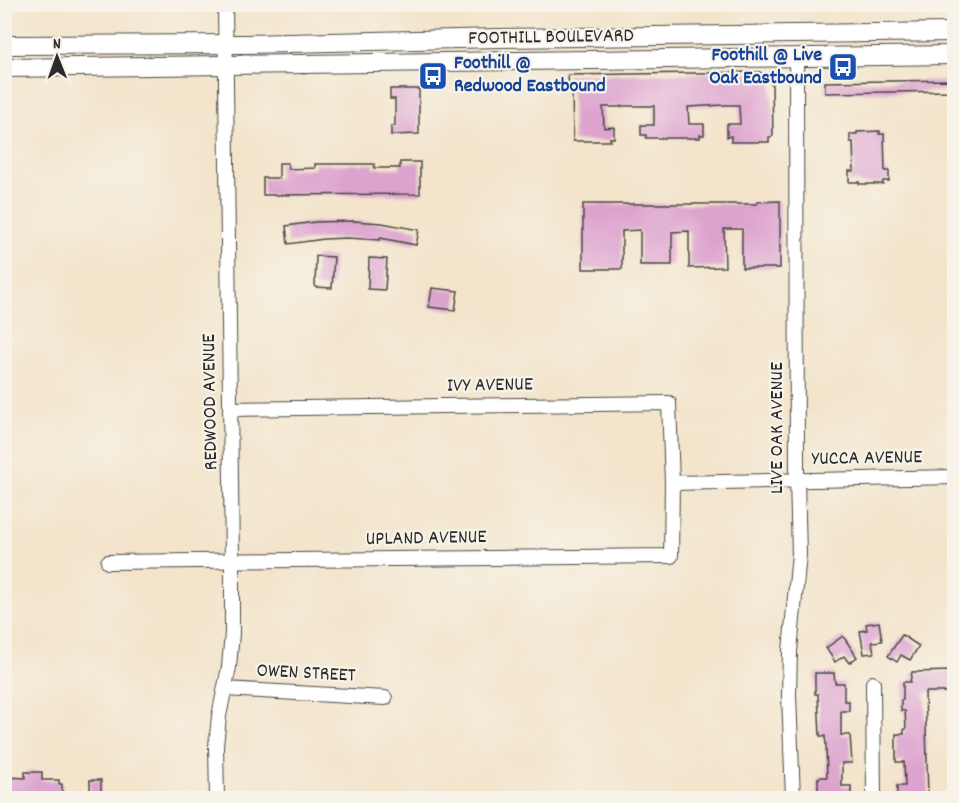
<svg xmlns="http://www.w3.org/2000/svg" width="959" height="803" viewBox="0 0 959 803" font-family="Dekko,sans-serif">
  <rect width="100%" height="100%" fill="#f7f3e8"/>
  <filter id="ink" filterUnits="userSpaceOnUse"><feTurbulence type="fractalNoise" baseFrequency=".0167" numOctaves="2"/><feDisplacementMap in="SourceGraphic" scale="12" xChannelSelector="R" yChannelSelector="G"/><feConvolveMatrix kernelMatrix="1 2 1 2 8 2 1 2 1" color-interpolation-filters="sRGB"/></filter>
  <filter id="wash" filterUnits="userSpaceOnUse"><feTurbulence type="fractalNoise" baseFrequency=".008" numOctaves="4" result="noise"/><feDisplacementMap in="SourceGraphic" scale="24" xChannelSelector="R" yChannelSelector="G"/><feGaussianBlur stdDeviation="1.35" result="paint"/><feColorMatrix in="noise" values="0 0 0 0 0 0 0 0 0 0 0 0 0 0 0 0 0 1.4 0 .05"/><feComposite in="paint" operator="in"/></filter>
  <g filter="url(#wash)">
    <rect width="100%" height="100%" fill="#f3e4cb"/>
    <g id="blocks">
      <!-- building -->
      <g fill="#dda3cf">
        <path d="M760 72 772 84 773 136 769 137V142H731V136L727 137V124H740L739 105H724L688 107 689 124H704V135H700V138H646V135H641V125H654V106H621V107H603L604 128 614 127V138H610L611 141H573L572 91H569L568 75Z"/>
        <path d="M954 80V91L825 93V82Z"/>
        <path d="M390 89H419V134L391 135V126H395V99H390Z"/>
        <path d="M880 131 879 134H884L885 171H889V181H883V184H859V182H849V171H854L853 142H850V134H857V132Z"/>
        <path d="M400 162H420V194L263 195V178H279V163H288L289 169 315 168V164H374V168H400Z"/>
        <path d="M780 201V268H742V229H724L725 267 689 268V231L672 232V265H640V230L622 231V269H583V204H757V202Z"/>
        <path d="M353 221 382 223 419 230 416 245 380 238V240L347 238 324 239 288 244 286 226 315 222Z"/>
        <path d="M316 256 334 257 332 288 315 287Z"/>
        <path d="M369 258 387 259 385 290 368 289Z"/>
        <path d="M432 288 458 291 455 310 429 307Z"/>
        <path d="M879 622 882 641 872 642 874 653 864 654 860 631 867 630 866 624Z"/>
        <path d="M902 635 919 646 910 660 901 655 897 662 888 656Z"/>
        <path d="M843 636 857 657 849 663 844 656 835 662 826 648Z"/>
        <path d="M954 671V692H925L928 795 897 797V786H905L904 762H896V734H904V729H906L905 711H901V700H903V682H910L912 672Z"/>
        <path d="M815 673H834L835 683H844V701H849V711H841V735H850L852 763H842V786H851V797H818V778H820V777H827L826 745 825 736H820L818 694H815Z"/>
        <path d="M25 772H42V780H59V784H62V797H59V798H9V794H6V777L25 778Z"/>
        <rect x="90" y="780" width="11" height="18"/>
      </g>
    </g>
  </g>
  <g filter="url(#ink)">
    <use href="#blocks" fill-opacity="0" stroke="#494743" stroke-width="1.5"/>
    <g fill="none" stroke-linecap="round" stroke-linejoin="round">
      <!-- minor casing -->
      <g stroke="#494743" stroke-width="16">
        <g id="minor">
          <path d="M672 483 954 477"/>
          <path d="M108 562 671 556 672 483 669 403 230 409"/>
          <path d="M873 683 874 798"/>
          <path d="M225 689 385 698"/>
          <path d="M217 798 216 746 219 716 229 667 232 633V560L225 4"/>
          <path d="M793 798 789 695 790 651 799 554 797 479 796 57"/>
        </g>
      </g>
      <!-- major casing -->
      <g stroke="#494743" stroke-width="20">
        <g id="major">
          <path d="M4 45 246 44 499 38 954 32"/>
          <path d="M4 68 954 55"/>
        </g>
      </g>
      <!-- minor -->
      <use href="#minor" stroke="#fff" stroke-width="14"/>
      <!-- major -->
      <use href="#major" stroke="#fff" stroke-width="18"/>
    </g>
  </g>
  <!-- icons -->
  <defs>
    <g id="bus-square" transform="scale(1.5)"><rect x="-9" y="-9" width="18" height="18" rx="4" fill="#1a4fb4" stroke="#f7f3e8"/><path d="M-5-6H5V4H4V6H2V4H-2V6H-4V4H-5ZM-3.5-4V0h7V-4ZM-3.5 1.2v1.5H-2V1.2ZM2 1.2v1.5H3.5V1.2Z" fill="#fff"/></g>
  </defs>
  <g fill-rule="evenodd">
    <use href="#bus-square" x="843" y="67"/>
    <use href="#bus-square" x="433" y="76"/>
  </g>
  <g text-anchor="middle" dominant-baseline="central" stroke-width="4.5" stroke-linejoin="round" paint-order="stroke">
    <!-- street labels -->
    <g font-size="20" fill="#2b2b2b" stroke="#f7f3e8">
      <text transform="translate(551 38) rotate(-1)">FOOTHILL BOULEVARD</text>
      <text transform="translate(490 386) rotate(-1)">IVY AVENUE</text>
      <text transform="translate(211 402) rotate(-91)">REDWOOD AVENUE</text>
      <text transform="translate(778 428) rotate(-90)">LIVE OAK AVENUE</text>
      <text transform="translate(867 459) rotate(-1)">YUCCA AVENUE</text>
      <text transform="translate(426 539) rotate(-1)">UPLAND AVENUE</text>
      <text transform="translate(306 674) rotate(3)">OWEN STREET</text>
    </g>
    <!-- transit labels -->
    <g font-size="20" font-weight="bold" fill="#164399" stroke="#f7f3e8" text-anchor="end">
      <text x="822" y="56">Foothill @ Live<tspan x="822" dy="23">Oak Eastbound</tspan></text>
      <text x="454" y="64" text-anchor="start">Foothill @<tspan x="454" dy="23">Redwood Eastbound</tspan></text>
    </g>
  </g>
  <!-- margin -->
  <rect width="959" height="803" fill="none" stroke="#f7f3e8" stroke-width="24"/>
  <!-- north arrow -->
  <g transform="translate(57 57) rotate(359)" stroke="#f7f3e8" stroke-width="4.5" paint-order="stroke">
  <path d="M0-4.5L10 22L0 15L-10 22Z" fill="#2b2b2b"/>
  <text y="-9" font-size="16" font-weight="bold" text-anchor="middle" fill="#2b2b2b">N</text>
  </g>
</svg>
